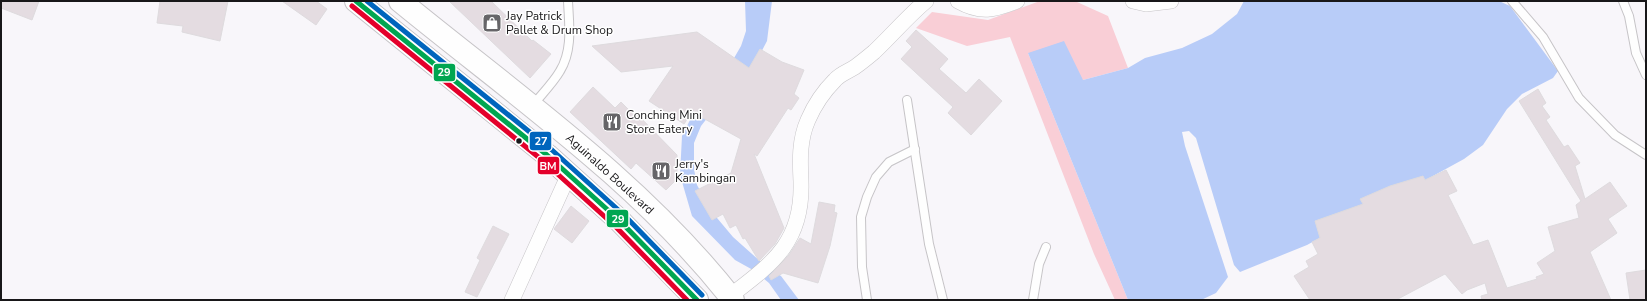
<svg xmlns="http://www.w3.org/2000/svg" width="1647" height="301" viewBox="0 0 1647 301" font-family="'Nunito Sans',sans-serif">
  <rect width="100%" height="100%" fill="#f8f6fa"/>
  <!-- green -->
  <path fill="#f9ced6" d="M1040 1 1077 2 1108 16 1128 68 1083 80 1028 53 1128 300H1115L1094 254 1010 37 967 46 916 28 932 12 988 20Z"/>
  <!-- water -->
  <g fill="#b8ccf8">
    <path d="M745 1H772L767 41 756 62 726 94 701 126 694 143V169L697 185 712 212 733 237 761 262 781 276 799 300H781L769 283 753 270 735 260 692 216 680 175 682 136 692 116 730 65 741 46 746 31Z"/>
    <path d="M1244 1H1499L1510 6 1558 71 1553 78 1522 94 1507 109 1483 145 1464 159 1307 245 1240 272 1234 265 1196 138 1189 131 1182 132 1185 146 1228 277 1216 293 1201 300H1128L1028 53 1064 41 1083 80 1128 68 1145 58 1182 48 1212 34 1237 14Z"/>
  </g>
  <!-- building -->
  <g fill="#e4dce1" stroke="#dedbde">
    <path d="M1 1H39L32 20 1 8Z"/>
    <path d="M160 1H228L220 41 182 32 183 26 157 23Z"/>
    <path d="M282 1H316L327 9 316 25Z"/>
    <path d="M449 1H491L532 41 533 40 551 54 530 78Z"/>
    <path d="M916 30 948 59 939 69 966 93 979 79 1002 101 971 135 948 113 953 107 901 59 912 47 906 41Z"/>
    <path d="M697 32 749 68 760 49 782 62 804 70 794 94 799 98 791 110 788 108 757 156 754 154 784 228 775 244 759 261 745 238 743 239 736 225 730 228 723 214 712 220 695 191 731 173 741 139 692 112 684 124 649 101 673 66 621 72 592 46Z"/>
    <path d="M593 87 615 108 621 102 631 112 633 110 677 155V179L666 190 636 163 631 169 570 112Z"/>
    <path d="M1538 89 1546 103 1542 106 1550 117 1546 120 1564 147 1568 145 1580 163 1575 166 1585 199 1610 182 1627 206 1608 219 1617 233 1590 252 1611 300H1482L1481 296 1488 294 1485 283 1467 290 1462 294 1445 274 1396 300H1310L1294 276 1309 267 1306 261 1318 254 1312 242 1320 238 1315 221 1363 204 1360 199 1390 186 1423 176 1425 180 1446 170 1457 191 1448 195 1473 245 1488 240 1507 288 1537 279 1536 277 1544 274 1537 263 1555 251 1548 227 1579 218 1576 205 1581 201 1519 101Z"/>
    <path d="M819 202 835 205 834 212 837 213 830 246 818 283 783 273 771 280 769 276 789 255 800 238 811 244Z"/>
    <path d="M571 206 589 221 572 243 554 229Z"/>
    <path d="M493 226 509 234 477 297 465 292 480 260 477 258Z"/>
    <path d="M1646 270V300H1630L1626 273Z"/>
  </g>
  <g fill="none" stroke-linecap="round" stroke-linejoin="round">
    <!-- lane casing -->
    <g stroke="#c6c4c7" stroke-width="10">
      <g id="lane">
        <path d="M1512 1 1543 37 1579 98 1615 135 1646 155"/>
        <path d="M1623 1 1629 16 1636 53 1646 75"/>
        <path d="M907 100 929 244 943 300"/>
        <path d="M533 105C542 94 553 83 560 71 573 50 569 24 568 1"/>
        <path d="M867 300 862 267 861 217 867 197 876 177 889 162 915 149"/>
        <path d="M1033 300 1039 264 1046 247"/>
      </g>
    </g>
    <!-- street casing -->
    <g stroke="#c6c4c7" stroke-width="16">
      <g id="street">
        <path d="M958 1C981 14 994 10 1017 1"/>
        <path d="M1133 1 1146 4 1171 1"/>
        <path d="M730 296C773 263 803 242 801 182 800 161 799 140 808 120 814 106 824 91 835 80 840 74 849 71 855 67 862 62 868 57 874 52 892 35 907 17 926 1"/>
        <path d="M512 300 569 174"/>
      </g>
    </g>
    <!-- highway casing -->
    <g stroke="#c6c4c7" stroke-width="24">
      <g id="highway">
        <path d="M356 1 547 155 620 221 697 300"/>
        <path d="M400 1C516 96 640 181 733 300"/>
      </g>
    </g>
    <!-- lane -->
    <use href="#lane" stroke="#fefefe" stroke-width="8"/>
    <!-- street -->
    <use href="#street" stroke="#fefefe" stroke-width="15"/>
    <!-- highway -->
    <use href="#highway" stroke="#fefefe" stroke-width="22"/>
    <!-- bus-1 casing -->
    <g stroke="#fff" stroke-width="8">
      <path id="bus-1" d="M356 1 547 155 620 221 697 300"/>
    </g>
    <!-- bus-2 casing -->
    <g stroke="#fff" stroke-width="8">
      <path id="bus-2" d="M352 6 542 160 615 226 687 300"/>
    </g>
    <!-- bus-3 casing -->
    <g stroke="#fff" stroke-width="8">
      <path id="bus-3" d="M367 1 552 150 625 216 702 295"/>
    </g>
    <!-- bus-1 -->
    <use href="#bus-1" stroke="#00a651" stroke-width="5"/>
    <!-- bus-2 -->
    <use href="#bus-2" stroke="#e4002b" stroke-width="5"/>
    <!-- bus-3 -->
    <use href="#bus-3" stroke="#0065bd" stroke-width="5"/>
  </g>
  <!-- icons -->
  <defs>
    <g id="shop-square" transform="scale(1)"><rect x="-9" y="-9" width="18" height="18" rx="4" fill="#666568" stroke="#fff"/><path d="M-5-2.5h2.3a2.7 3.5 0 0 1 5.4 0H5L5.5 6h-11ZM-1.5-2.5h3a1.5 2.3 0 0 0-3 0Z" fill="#fff"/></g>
    <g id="restaurant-square" transform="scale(1)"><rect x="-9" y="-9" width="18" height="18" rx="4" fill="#666568" stroke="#fff"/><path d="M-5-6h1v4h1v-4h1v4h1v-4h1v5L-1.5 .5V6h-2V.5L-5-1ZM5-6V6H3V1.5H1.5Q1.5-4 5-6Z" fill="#fff"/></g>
  </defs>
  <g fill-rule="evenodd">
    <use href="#shop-square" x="492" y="23"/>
    <use href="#restaurant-square" x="612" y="122"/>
    <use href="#restaurant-square" x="661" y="171"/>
  </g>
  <!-- markers -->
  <circle fill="#181719" stroke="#fff" stroke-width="1.5" cx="519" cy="141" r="3.5"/>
  <g text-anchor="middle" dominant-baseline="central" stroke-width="3" stroke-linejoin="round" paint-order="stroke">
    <!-- poi labels -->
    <g font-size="12" fill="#181719" stroke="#fff" text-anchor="start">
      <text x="506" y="16">Jay Patrick<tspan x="506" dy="14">Pallet &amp; Drum Shop</tspan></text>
      <text x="626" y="115">Conching Mini<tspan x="626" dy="14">Store Eatery</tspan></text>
      <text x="675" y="164">Jerry's<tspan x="675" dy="14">Kambingan</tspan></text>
    </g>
    <!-- street labels -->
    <g font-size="12" fill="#181719" stroke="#fff">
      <text transform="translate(610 174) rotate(42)">Aguinaldo Boulevard</text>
    </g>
  </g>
  <g stroke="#fff" stroke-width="1.5">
    <rect x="433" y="63" width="23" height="19" rx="4" fill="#00a651"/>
    <rect x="529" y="131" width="23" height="20" rx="4" fill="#0065bd"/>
    <rect x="537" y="156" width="23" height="19" rx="4" fill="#e4002b"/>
    <rect x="606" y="209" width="23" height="19" rx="4" fill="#00a651"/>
  </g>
  <g font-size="11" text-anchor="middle" font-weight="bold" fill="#fff">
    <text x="444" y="76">29</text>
    <text x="541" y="145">27</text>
    <text x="548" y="170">BM</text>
    <text x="618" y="223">29</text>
  </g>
  <!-- border -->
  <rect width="1647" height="301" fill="none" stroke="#181719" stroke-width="4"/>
</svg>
